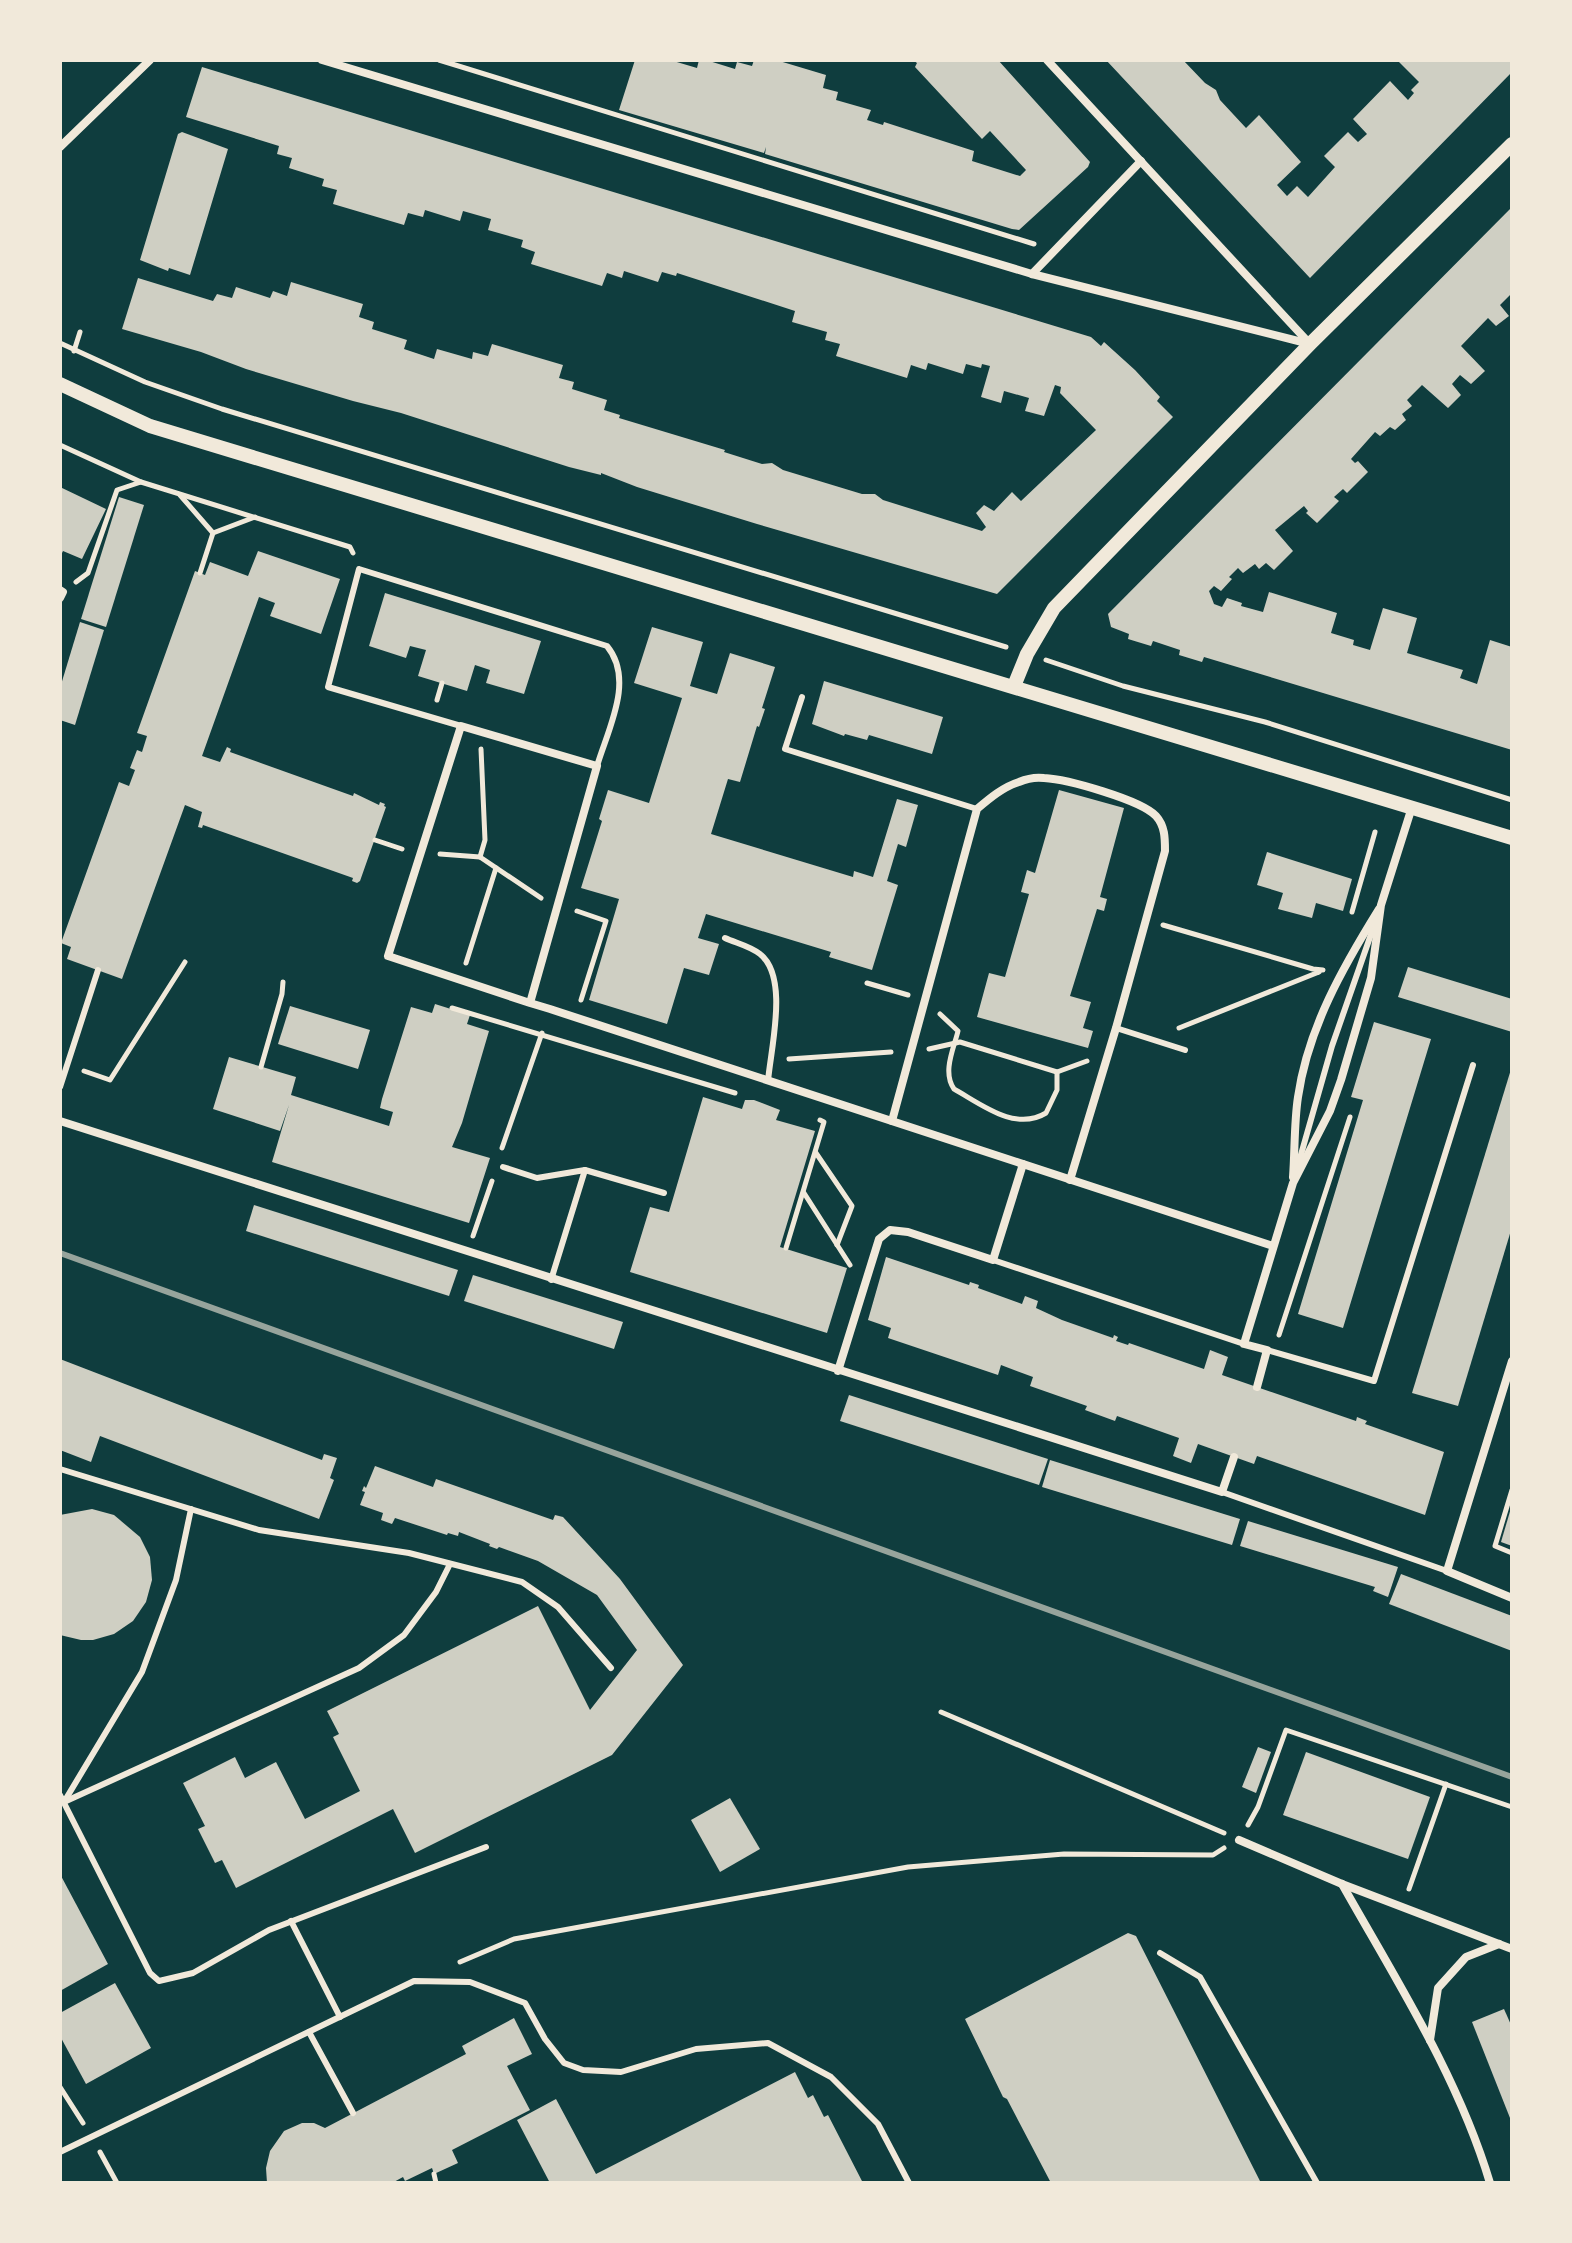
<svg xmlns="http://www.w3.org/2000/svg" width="1572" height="2243" viewBox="0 0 1572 2243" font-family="'Fira Sans Condensed',sans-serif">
  <rect width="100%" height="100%" fill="#0f3d3e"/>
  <!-- building -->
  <g fill="#cfcfc3">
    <path d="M635 60H670L697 68 699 60H706L735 69 737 62 752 66 754 60H776L826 75 823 88 838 92 836 100 871 110 867 120 883 125 884 122 974 151 972 161 1020 176 1026 170 990 131 982 139 915 67 917 63 913 60H998L1090 162 1088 167 1019 230 1012 229 765 154 766 147 764 153 619 110Z"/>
    <path d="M1106 60H1183L1205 83 1216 90 1220 100 1246 128 1259 115 1301 162 1277 185 1287 196 1297 186 1308 197 1335 167 1324 156 1348 132 1358 142 1367 134 1353 119 1390 81 1408 100 1414 93 1411 90 1419 82 1397 60H1512V72L1310 278Z"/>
    <path d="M202 67 1091 337 1101 346 1104 342 1135 370 1160 397 1157 401 1173 417 997 594 757 524 637 487 601 473V475L569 467 401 413 353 401 246 369 201 352 122 329 138 278 213 301 217 294 232 298 236 287 270 298 273 291 287 296 291 282 363 304 359 317 374 322 372 329 407 340 404 349 434 359 437 349 472 359 473 352 488 356 492 344 563 365 559 378 574 382 572 389 607 400 604 410 620 415 619 418 725 450 724 452 762 464 772 463 783 470 862 494H875L883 500 982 531 986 527 976 513 984 505 994 511 1012 492 1021 501 1096 430 1060 393 1061 387 1055 385 1044 416 1025 411 1029 398 1004 391 1001 403 981 397 990 366 982 364 981 368 966 364 963 374 928 363 926 370 911 365 907 378 836 356 840 344 825 340 827 332 792 322 795 311 677 273 676 276 662 272 658 282 624 271 622 278 607 273 602 286 531 264 535 252 521 247 523 240 488 230 491 219 463 211 460 221 425 210 423 217 408 213 404 225 333 204 337 190 322 186 324 179 289 168 292 158 277 154 279 146 186 117Z"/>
    <path d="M182 132 228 149 190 275 169 268 168 271 140 260 178 134Z"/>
    <path d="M1512 207V293L1500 305 1509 316 1496 326 1488 318 1461 346 1485 371 1471 384 1460 375 1452 384 1461 395 1448 408 1422 385 1407 400 1412 406 1402 414 1406 420 1395 430 1390 427 1380 436 1375 432 1351 459 1355 463 1358 461 1368 472 1347 493 1343 489 1334 497 1339 501 1317 523 1306 513 1308 511 1304 506 1275 530 1293 551 1274 570 1266 563 1259 569 1255 564 1243 573 1238 568 1229 577 1232 579 1221 591 1214 586 1209 591 1214 604 1222 607 1227 598 1242 603 1241 606 1263 612 1269 592 1337 613 1331 633 1354 640 1353 645 1370 650 1383 608 1417 618 1407 653 1463 670 1460 678 1477 684 1490 640 1512 647V750L1204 657 1202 662 1179 655 1180 650 1153 641 1151 646 1128 639 1129 634 1111 627 1108 614Z"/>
    <path d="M60 487 106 509 82 559 63 551 60 557Z"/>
    <path d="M119 497 144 505 106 627 81 619Z"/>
    <path d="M258 551 340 579 321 634 270 616 275 603 259 597 202 756 220 762 227 747 231 749 230 752 353 796 354 793 379 805 380 802 385 804 384 806 386 807 360 881 357 883 352 881 353 878 203 825 202 828 198 827 202 812 185 805 122 979 67 959 71 947 61 943 119 782 129 786 135 770 130 768 137 750 142 752 147 736 137 733 195 571 205 575 210 562 248 576Z"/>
    <path d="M385 593 541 641 524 694 486 683 490 670 475 665 467 691 418 676 426 650 410 646 406 658 369 646Z"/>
    <path d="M80 622 104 630 75 725 60 720V688Z"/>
    <path d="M652 627 703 642 690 686 717 694 730 653 775 667 762 708 765 709 759 727 757 726 740 782 728 779 711 834 853 877 854 871 873 877 897 799 918 805 906 847 898 844 887 881 898 885 872 970 829 957 831 952 706 914 698 938 719 944 709 975 684 968 667 1024 589 1000 619 899 581 888 602 821 599 819 608 790 649 803 682 698 634 683Z"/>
    <path d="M824 681 943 717 932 754 869 735 867 740 845 734 844 736 812 724Z"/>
    <path d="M1059 790 1124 808 1100 897 1107 899 1104 911 1097 909 1070 996 1091 1002 1083 1028 1093 1031 1088 1048 977 1017 989 973 1005 977 1029 894 1021 892 1027 870 1035 873Z"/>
    <path d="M1267 852 1352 879 1343 911 1316 903 1312 918 1278 909 1283 893 1257 885Z"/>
    <path d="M1408 967 1512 999V1032L1398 997Z"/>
    <path d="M435 1004 470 1015 467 1024 489 1031 462 1123 452 1147 490 1158 469 1223 272 1162 289 1105 280 1131 213 1109 229 1057 296 1077 291 1095 389 1126 393 1112 380 1108 382 1099 411 1007 432 1013Z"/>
    <path d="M290 1006 370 1030 358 1069 278 1044Z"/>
    <path d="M1374 1022 1431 1039 1343 1328 1298 1314 1363 1100 1351 1097Z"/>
    <path d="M1512 1066V1227L1458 1406 1412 1393Z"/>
    <path d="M703 1097 742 1109 745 1100H754L780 1110 776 1120 815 1131 780 1247 847 1268 827 1333 630 1272 650 1207 669 1212Z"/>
    <path d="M254 1205 458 1270 449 1296 246 1231Z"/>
    <path d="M886 1257 969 1285 970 1282 979 1285 978 1288 1022 1304 1025 1296 1038 1301 1036 1308 1062 1320 1113 1338 1114 1335 1118 1337 1116 1341 1128 1345 1129 1343 1204 1369 1210 1350 1228 1357 1222 1375 1356 1421 1357 1417 1367 1421 1365 1424 1444 1452 1425 1515 1257 1456 1254 1464 1198 1444 1191 1463 1173 1456 1179 1438 1117 1416 1115 1421 1085 1410 1087 1406 1030 1386 1033 1377 1001 1365 998 1375 888 1338 891 1328 868 1320Z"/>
    <path d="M473 1275 623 1322 614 1349 464 1301Z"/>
    <path d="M60 1359 322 1460 324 1454 337 1458 330 1478 334 1480 319 1519 100 1436 91 1462 60 1450Z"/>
    <path d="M849 1395 1048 1459 1039 1485 840 1421Z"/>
    <path d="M1050 1460 1240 1519 1232 1545 1042 1487Z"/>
    <path d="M375 1466 433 1487 436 1479 553 1520 555 1515 563 1517 620 1579 683 1665 612 1755 415 1853 393 1809 236 1888 222 1860 215 1863 198 1829 205 1826 183 1783 235 1757 245 1778 276 1762 305 1819 360 1791 333 1737 339 1734 327 1711 538 1606 590 1710 637 1650 597 1595 538 1561 499 1547 497 1549 489 1546 490 1544 459 1532 458 1536 448 1533 447 1535 395 1518 392 1524 381 1520 383 1513 360 1505 365 1492 362 1491 364 1486 366 1488Z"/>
    <path d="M1511 1508H1512V1546L1501 1542Z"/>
    <path d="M92 1509 114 1515 140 1537 150 1557 152 1580 146 1602 133 1621 114 1634 93 1640H81L60 1635V1515Z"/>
    <path d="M1248 1521 1398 1567 1388 1597 1373 1591 1375 1587 1240 1546Z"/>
    <path d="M1401 1574 1512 1616V1651L1389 1604Z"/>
    <path d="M1258 1747 1271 1752 1256 1793 1242 1787Z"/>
    <path d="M1306 1752 1430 1797 1408 1859 1283 1815Z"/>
    <path d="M730 1798 760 1849 720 1872 691 1820Z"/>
    <path d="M60 1874 108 1964 60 1991Z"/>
    <path d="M1128 1933 1136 1936 1261 2183H1051L1007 2099 1003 2097 965 2019Z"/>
    <path d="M115 1983 151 2048 86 2084 60 2036V2013Z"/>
    <path d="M1504 2009 1512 2027V2123L1472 2022Z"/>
    <path d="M514 2018 532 2054 507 2066 530 2110 452 2150 458 2163 434 2174 432 2168 405 2181 403 2177 392 2183H267L266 2168 270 2151 284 2131 302 2123H314L325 2128 466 2054 462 2046Z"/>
    <path d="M795 2072 808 2098 813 2095 824 2117 828 2115 863 2183H550L517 2120 556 2099 596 2174Z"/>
  </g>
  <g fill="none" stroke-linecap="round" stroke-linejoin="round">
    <!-- path -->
    <g stroke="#f1e9da" stroke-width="5">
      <path d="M439 60 1034 244"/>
      <path d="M60 343 145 382 222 409 1006 647"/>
      <path d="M74 351 80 332"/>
      <path d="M60 445 141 482"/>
      <path d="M180 495 213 533"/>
      <path d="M200 573 213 533 255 517"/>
      <path d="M76 582 88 573 117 490 141 482 350 547 353 553"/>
      <path d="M1046 660 1123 686 1265 722 1512 800"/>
      <path d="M437 700 442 683"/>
      <path d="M375 840 402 849"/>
      <path d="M440 854 480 857 541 898"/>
      <path d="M480 857 485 840 481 749"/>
      <path d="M577 911 606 921 581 1000"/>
      <path d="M1352 912 1375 832"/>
      <path d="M1163 925 1313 969 1323 970"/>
      <path d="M466 963 496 868"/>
      <path d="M867 983 908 995"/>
      <path d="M452 1008 735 1093"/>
      <path d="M940 1014 958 1031C954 1048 942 1072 954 1089 981 1104 1015 1132 1046 1113L1057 1090V1072"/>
      <path d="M1179 1028 1319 972"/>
      <path d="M929 1049 960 1042 1057 1072 1087 1061"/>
      <path d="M789 1059 891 1052"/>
      <path d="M261 1067 282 994 283 982"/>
      <path d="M84 1071 110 1080 185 962"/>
      <path d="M502 1148 542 1033"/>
      <path d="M816 1153 852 1206 837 1245"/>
      <path d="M804 1193 850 1265"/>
      <path d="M473 1236 492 1181"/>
      <path d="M786 1248 824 1122 820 1120"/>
      <path d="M1279 1335 1350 1117"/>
      <path d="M1512 1490 1495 1546 1512 1553"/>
      <path d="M941 1712 1224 1833"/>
      <path d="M1248 1825 1258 1807 1286 1730 1512 1807"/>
      <path d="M1409 1889 1446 1784"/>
      <path d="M460 1962 514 1939 908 1867 1064 1854 1213 1855 1224 1848"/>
      <path d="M60 2087 83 2123"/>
      <path d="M100 2152 117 2183"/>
      <path d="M434 2174 436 2183"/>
    </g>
    <!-- service -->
    <g stroke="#f1e9da" stroke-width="6">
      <path d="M802 697 785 749 977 809"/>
      <path d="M461 726 328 687 359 569 607 646C635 680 608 729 597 766"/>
      <path d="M725 938C736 943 750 946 760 954 789 977 771 1047 768 1081"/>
      <path d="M1116 1028 1185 1050"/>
      <path d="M60 1087 98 970"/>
      <path d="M503 1167 537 1178 585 1170 664 1193"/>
      <path d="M1296 1172 1332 1046 1376 920"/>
      <path d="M993 1260 1244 1344"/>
      <path d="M551 1280 585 1170"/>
      <path d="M1267 1350 1374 1381 1473 1065"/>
      <path d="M60 1469 259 1530 409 1553 522 1582 558 1607 611 1668"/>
      <path d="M1222 1492 1447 1571"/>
      <path d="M60 1795 150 1973 159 1981 193 1973 269 1930 486 1847"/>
      <path d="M64 1802 359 1668 404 1635 436 1592 450 1564"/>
      <path d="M64 1802 142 1672 176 1580 191 1509"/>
      <path d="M291 1921 340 2017"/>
      <path d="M1160 1953 1200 1977 1317 2183"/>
      <path d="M309 2032 353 2113"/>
      <path d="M60 2152 414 1981 470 1982 525 2003 545 2039 564 2063 583 2070 621 2072 696 2049 768 2043 831 2077 878 2124 909 2183"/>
    </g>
    <!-- minor -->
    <g stroke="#f1e9da" stroke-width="8">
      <path d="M322 60 1032 274 1310 344"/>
      <path d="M1047 60 1310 344"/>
      <path d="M60 147 150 60"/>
      <path d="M1032 274 1141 161"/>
      <path d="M60 590 63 592 60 598"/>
      <path d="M530 1003 597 766 461 726 388 956 530 1003 550 1009 1273 1246"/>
      <path d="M60 1121 1222 1492 1234 1457"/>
      <path d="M892 1121 977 809C990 798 1003 787 1019 782 1026 779 1036 777 1044 778 1067 779 1141 800 1156 816 1165 826 1165 838 1165 851L1116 1028 1070 1180"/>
      <path d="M1293 1177C1295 1151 1294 1123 1298 1097 1308 1028 1343 967 1379 909"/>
      <path d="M1512 1361 1447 1571 1512 1598"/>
      <path d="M838 1371 879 1239 890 1230 908 1232 993 1260 1023 1164"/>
      <path d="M1257 1387 1267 1350 1244 1344 1293 1183 1330 1111 1341 1080 1371 978 1381 905 1412 807"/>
      <path d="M1239 1840 1342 1884 1512 1949"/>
      <path d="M1342 1884C1396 1980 1458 2076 1490 2183"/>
      <path d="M1430 2040 1438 1988 1466 1957 1499 1944"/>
    </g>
    <!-- tertiary -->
    <g stroke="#f1e9da" stroke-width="14">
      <path d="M60 384 150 426 1512 838"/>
      <path d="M1014 686 1027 654 1054 608 1310 344 1512 144"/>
    </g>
    <!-- rail -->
    <path stroke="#97a49c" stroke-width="6" d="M60 1253 1512 1777"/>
  </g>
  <!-- border -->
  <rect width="1572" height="2243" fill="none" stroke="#f1e9da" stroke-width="124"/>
</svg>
